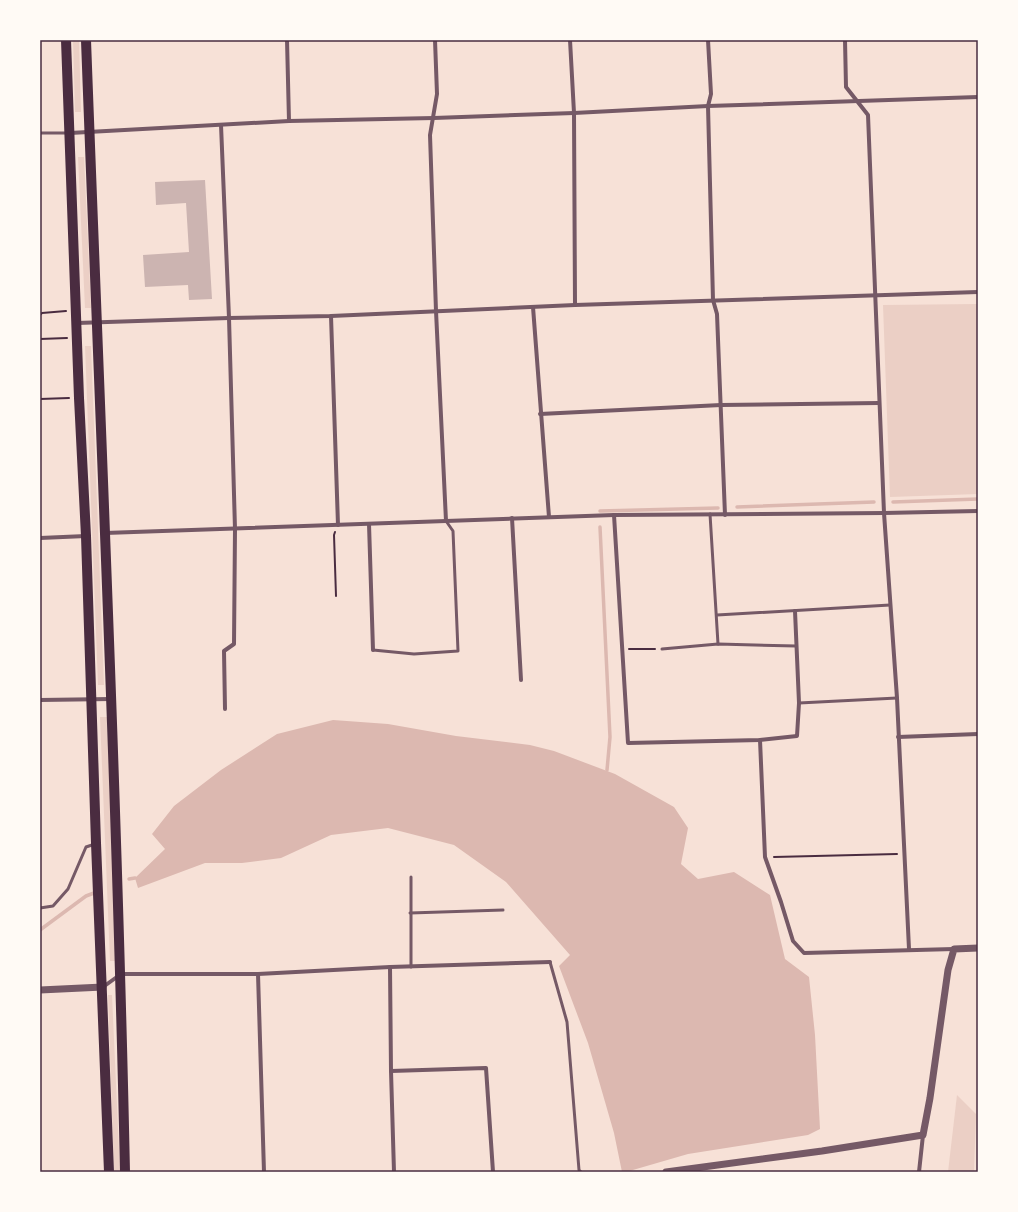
<svg xmlns="http://www.w3.org/2000/svg" width="1018" height="1212" viewBox="0 0 1018 1212" font-family="'Alegreya Sans',sans-serif">
  <rect width="100%" height="100%" fill="#f7e1d7"/>
  <!-- green -->
  <g fill="#ebcfc5">
    <path d="M73 40H79L81 112H75Z"/>
    <path d="M78 157H84L91 308H85Z"/>
    <path d="M977 304 978 494 890 497 883 305Z"/>
    <path d="M85 346H91L104 685H98Z"/>
    <path d="M100 717H107L116 961H110Z"/>
    <path d="M108 995H112L120 1172H114Z"/>
    <path d="M957 1095 976 1114 974 1172H948Z"/>
  </g>
  <!-- water -->
  <path fill="#dcb8b0" d="M333 720 388 724 456 736 530 745 554 751 615 774 674 807 688 828 681 864 698 879 734 872 770 895 785 959 809 977 815 1035 820 1129 808 1135 688 1154 626 1172H622L614 1133 588 1043 559 966 570 955 506 882 454 845 388 828 331 835 281 858 242 863H205L138 888 135 878 165 849 152 834 174 806 221 770 277 734Z"/>
  <g fill="none" stroke-linecap="round" stroke-linejoin="round">
    <!-- stream -->
    <g stroke="#dcb8b0" stroke-width="3.5">
      <path d="M893 502 978 499"/>
      <path d="M737 507 874 502"/>
      <path d="M600 511 718 508"/>
      <path d="M600 527 610 737 607 770"/>
      <path d="M129 879 135 878"/>
      <path d="M40 930 86 896 94 893"/>
    </g>
  </g>
  <!-- building -->
  <path fill="#ccb4b1" d="M205 180 212 299 189 300 188 285 145 287 143 255 189 252 186 203 156 205 155 182Z"/>
  <g fill="none" stroke-linecap="round" stroke-linejoin="round">
    <!-- path -->
    <g stroke="#4a2c40" stroke-width="2">
      <path d="M40 315 42 313 66 311"/>
      <path d="M40 339 67 338"/>
      <path d="M40 399 69 398"/>
      <path d="M335 532 334 535 336 596"/>
      <path d="M629 649H655"/>
      <path d="M774 857 897 854"/>
    </g>
    <!-- service -->
    <g stroke="#755966" stroke-width="3">
      <path d="M40 133H68"/>
      <path d="M710 514 718 644"/>
      <path d="M717 615 890 605"/>
      <path d="M662 649 718 644 796 646"/>
      <path d="M373 650 414 654 458 651 453 531 446 521"/>
      <path d="M799 703 897 698"/>
      <path d="M411 877V967"/>
      <path d="M40 908 53 906 68 889 86 847 95 844"/>
      <path d="M410 913 503 910"/>
      <path d="M550 962 567 1022 579 1170 581 1172"/>
    </g>
    <!-- minor -->
    <g stroke="#755966" stroke-width="4">
      <path d="M287 40 289 121"/>
      <path d="M435 40 437 94 430 135 436 311 446 521"/>
      <path d="M570 40 574 113 575 305"/>
      <path d="M708 40 711 94 708 106 713 300 717 314 725 515"/>
      <path d="M845 40 846 87 868 115 884 513 897 698 909 949"/>
      <path d="M221 125 229 318 235 529 234 644 224 651 225 709"/>
      <path d="M70 133 289 121 434 118 574 113 708 106 978 97"/>
      <path d="M533 307 549 517"/>
      <path d="M331 316 338 525"/>
      <path d="M77 323 229 318 331 316 575 305 978 292"/>
      <path d="M540 414 721 405 879 403"/>
      <path d="M614 515 628 743 760 740 797 736 799 703 795 611"/>
      <path d="M512 518 521 680"/>
      <path d="M369 524 373 650"/>
      <path d="M105 533 614 515 884 513 978 511"/>
      <path d="M40 538 86 536"/>
      <path d="M40 700 111 699"/>
      <path d="M898 737 978 734"/>
      <path d="M760 740 765 857 781 902 793 941 804 953 954 949"/>
      <path d="M390 967 391 1071 394 1172"/>
      <path d="M258 974 264 1172"/>
      <path d="M103 987 121 974H258L390 967 550 962"/>
      <path d="M391 1071 486 1068 493 1172"/>
      <path d="M919 1172 923 1135"/>
    </g>
    <!-- tertiary -->
    <g stroke="#755966" stroke-width="7">
      <path d="M40 990 103 987"/>
      <path d="M666 1172 822 1151 923 1135 930 1098 948 970 954 949 978 948"/>
    </g>
    <!-- primary -->
    <g stroke="#4a2c40" stroke-width="10">
      <path d="M66 40 79 398 86 536 96 843 109 1172"/>
      <path d="M86 40C100 417 117 794 125 1172"/>
    </g>
  </g>
  <!-- border -->
  <rect width="1018" height="1212" fill="none" stroke="#fffaf5" stroke-width="82"/>
  <rect x="41" y="41" width="936" height="1130" fill="none" stroke="#4a2c40" stroke-width="1.5"/>
</svg>
